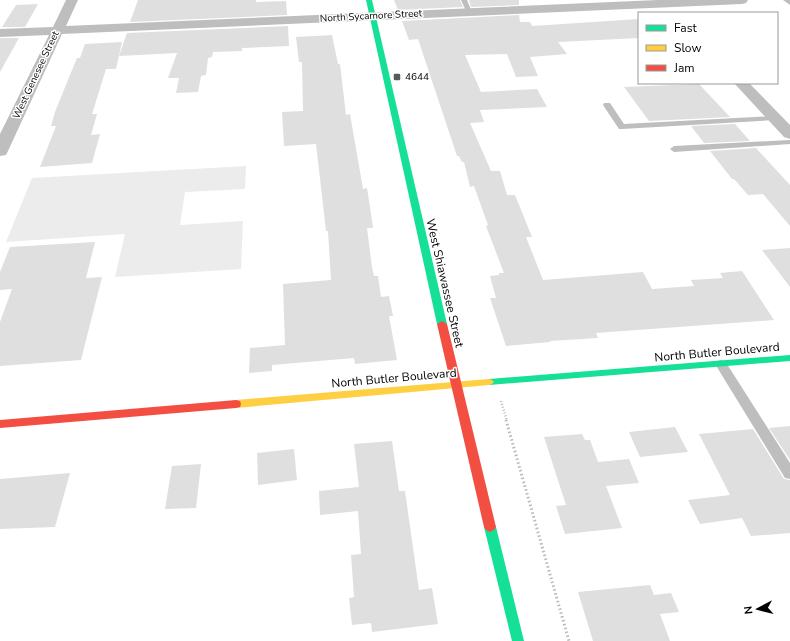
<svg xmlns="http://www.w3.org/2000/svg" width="790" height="641" viewBox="0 0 790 641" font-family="'Nunito Sans',sans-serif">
  <rect width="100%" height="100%" fill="#fff"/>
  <!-- green -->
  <path fill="#ececec" d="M246 166 245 189 185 192 180 225 243 221 241 269 115 277 125 234 6 242 32 178Z"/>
  <!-- building -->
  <g fill="#dfdfdf">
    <path d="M138 0H256V2L286 1 287 15 130 22Z"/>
    <path d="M394 0H460L463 7 398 10Z"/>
    <path d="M469 0H519V5L471 7Z"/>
    <path d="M38 4 25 27H2L16 5Z"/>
    <path d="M519 15 520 22H530L532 26 639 19V38L558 42 567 54 530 57 538 76 516 77 507 54 465 55 481 92 537 89 547 107 480 110 484 122 470 123 491 171H500L507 195H515L532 237H526L543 280 643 272 652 289 694 286 691 280 723 278 720 273 742 271 774 320 596 333 598 338 550 341V342L506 346 490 298H496L490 276 499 275V273H504L486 226 488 225 474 186 470 187 464 162H462L459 156H457L418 39 409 40 402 21Z"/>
    <path d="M288 26 289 46 242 48V51L213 52 212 57 208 58 206 75 201 76 198 92 176 93 179 78H168L177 53 119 56 127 33Z"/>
    <path d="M332 35 338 64H340L346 115 350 114 363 189 367 188 370 207 373 228H367L372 267 374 276H378L381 297 389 296 393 316H389L397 360 355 364 354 358 272 365V371L249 373 250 348 285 345 283 284 331 280 328 231H326L316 144 284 146 282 112 303 111 302 62H299L296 37Z"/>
    <path d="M0 38H19L0 72Z"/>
    <path d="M122 42 116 69H106L92 114H97L91 135 100 134 92 163 40 167 56 126H51L55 112 70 75 77 58H80L85 44Z"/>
    <path d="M699 84 730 117 649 121 624 87Z"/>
    <path d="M735 124 750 141 704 143 691 126Z"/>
    <path d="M756 148 790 185V226L763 194 748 195 734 179H732L710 151Z"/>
    <path d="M95 242 86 278 102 277 81 360 0 366V322L12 289 0 290V272L10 247Z"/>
    <path d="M790 248V287L762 250Z"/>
    <path d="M790 426V460L769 428Z"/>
    <path d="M675 427 688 452 640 457 629 432Z"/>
    <path d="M753 429 784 479 790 480V533L751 536 742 518 700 524 688 500 730 495 699 434Z"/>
    <path d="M582 434 585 440H590L598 462 629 459 639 483 606 486 622 528 565 534 556 506 566 505 544 437Z"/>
    <path d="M392 441 399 491H405L419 590 432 588 438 624 372 632 371 623 352 625 349 598 354 597 351 555 361 554 358 511 320 515 319 491 359 487 354 444Z"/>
    <path d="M294 449 297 480 258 485 257 453Z"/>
    <path d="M201 464 196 508 165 509 172 466Z"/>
    <path d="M70 473 55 527 0 529V479Z"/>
    <path d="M650 585 654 595 671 593 679 612 660 614 670 641H593L578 592Z"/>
  </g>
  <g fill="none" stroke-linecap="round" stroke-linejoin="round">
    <!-- path-far1 -->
    <path stroke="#b9b9b9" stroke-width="2.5" stroke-dasharray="1 2" stroke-linecap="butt" d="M501 401 507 421"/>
    <!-- path -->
    <path stroke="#b9b9b9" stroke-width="3" stroke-dasharray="1.5 2.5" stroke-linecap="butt" d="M506 420 569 641"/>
    <!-- lane -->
    <g fill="#bebebe" fill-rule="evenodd">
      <path d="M461 0H467L472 12 471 13H467Z"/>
      <path d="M783 0H790V5Z"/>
      <path d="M604 103H610L624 124 775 116 779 118 775 120 622 129H619L603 105Z"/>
      <path d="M790 140V144L674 152 670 149 674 146Z"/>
      <path d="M721 360 725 361 790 463V479L785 478 715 364 717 361Z"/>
    </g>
    <!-- street -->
    <g fill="#bebebe" fill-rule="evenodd">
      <path d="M66 0H78L66 26 658 0H748L746 3 742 4 62 34 8 151 6 155 0 156V134L49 35 0 37V29L53 27Z"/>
      <path d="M734 83H749L790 125V139L784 137Z"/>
    </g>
    <!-- fast -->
    <g fill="#16e098" fill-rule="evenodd">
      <path d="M366 0H372L447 324 442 327 437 324Z"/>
      <path d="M790 355V361L489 385 486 384 484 382 486 380 489 379Z"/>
      <path d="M490 522 494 524 496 527 524 641H512L484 527 486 524Z"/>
    </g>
    <!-- slow -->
    <path fill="#ffcf43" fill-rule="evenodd" d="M489 379 492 380 494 382 492 384 489 385 236 408 232 407 231 404 232 401 236 400Z"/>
    <!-- jam -->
    <g fill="#f24e42" fill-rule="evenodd">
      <path d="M442 321 447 324 496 527 494 530 490 532 486 530 484 527 437 324Z"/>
      <path d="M236 400 240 401 241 404 240 407 236 408 0 428V420Z"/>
    </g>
  </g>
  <!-- markers -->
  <rect fill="#595959" stroke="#fff" stroke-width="1.5" x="393" y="73" width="8" height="8" rx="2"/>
  <g text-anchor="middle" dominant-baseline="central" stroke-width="3" stroke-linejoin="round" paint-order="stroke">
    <!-- far-street labels -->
    <g font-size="10" fill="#000" stroke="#fff">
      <text transform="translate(371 16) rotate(-3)">North Sycamore Street</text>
      <text transform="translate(36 75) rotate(-65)">West Genesee Street</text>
    </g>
    <!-- far-poi labels -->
    <g font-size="10" fill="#000" stroke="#fff" text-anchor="start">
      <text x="405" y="77">4644</text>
    </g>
    <!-- street labels -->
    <g font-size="12" fill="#000" stroke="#fff">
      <text transform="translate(445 283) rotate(77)">West Shiawassee Street</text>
      <text transform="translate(717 352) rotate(-5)">North Butler Boulevard</text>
      <text transform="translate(394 378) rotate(-5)">North Butler Boulevard</text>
    </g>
  </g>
  <!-- legend -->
  <rect x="638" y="12" width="140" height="72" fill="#ffffff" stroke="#999999"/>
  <rect x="646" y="25" width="20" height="6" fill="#16e098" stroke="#999999"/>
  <text x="674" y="32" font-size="12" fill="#000000">Fast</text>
  <rect x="646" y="45" width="20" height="6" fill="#ffcf43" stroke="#999999"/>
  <text x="674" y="52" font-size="12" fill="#000000">Slow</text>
  <rect x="646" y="65" width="20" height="6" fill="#f24e42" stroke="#999999"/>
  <text x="674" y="72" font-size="12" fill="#000000">Jam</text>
  <!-- north arrow -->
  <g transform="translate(758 609) rotate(263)" stroke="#ffffff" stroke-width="3" paint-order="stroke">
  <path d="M0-3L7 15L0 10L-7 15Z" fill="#000000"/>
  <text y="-6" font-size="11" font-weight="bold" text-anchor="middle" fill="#000000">N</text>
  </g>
</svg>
